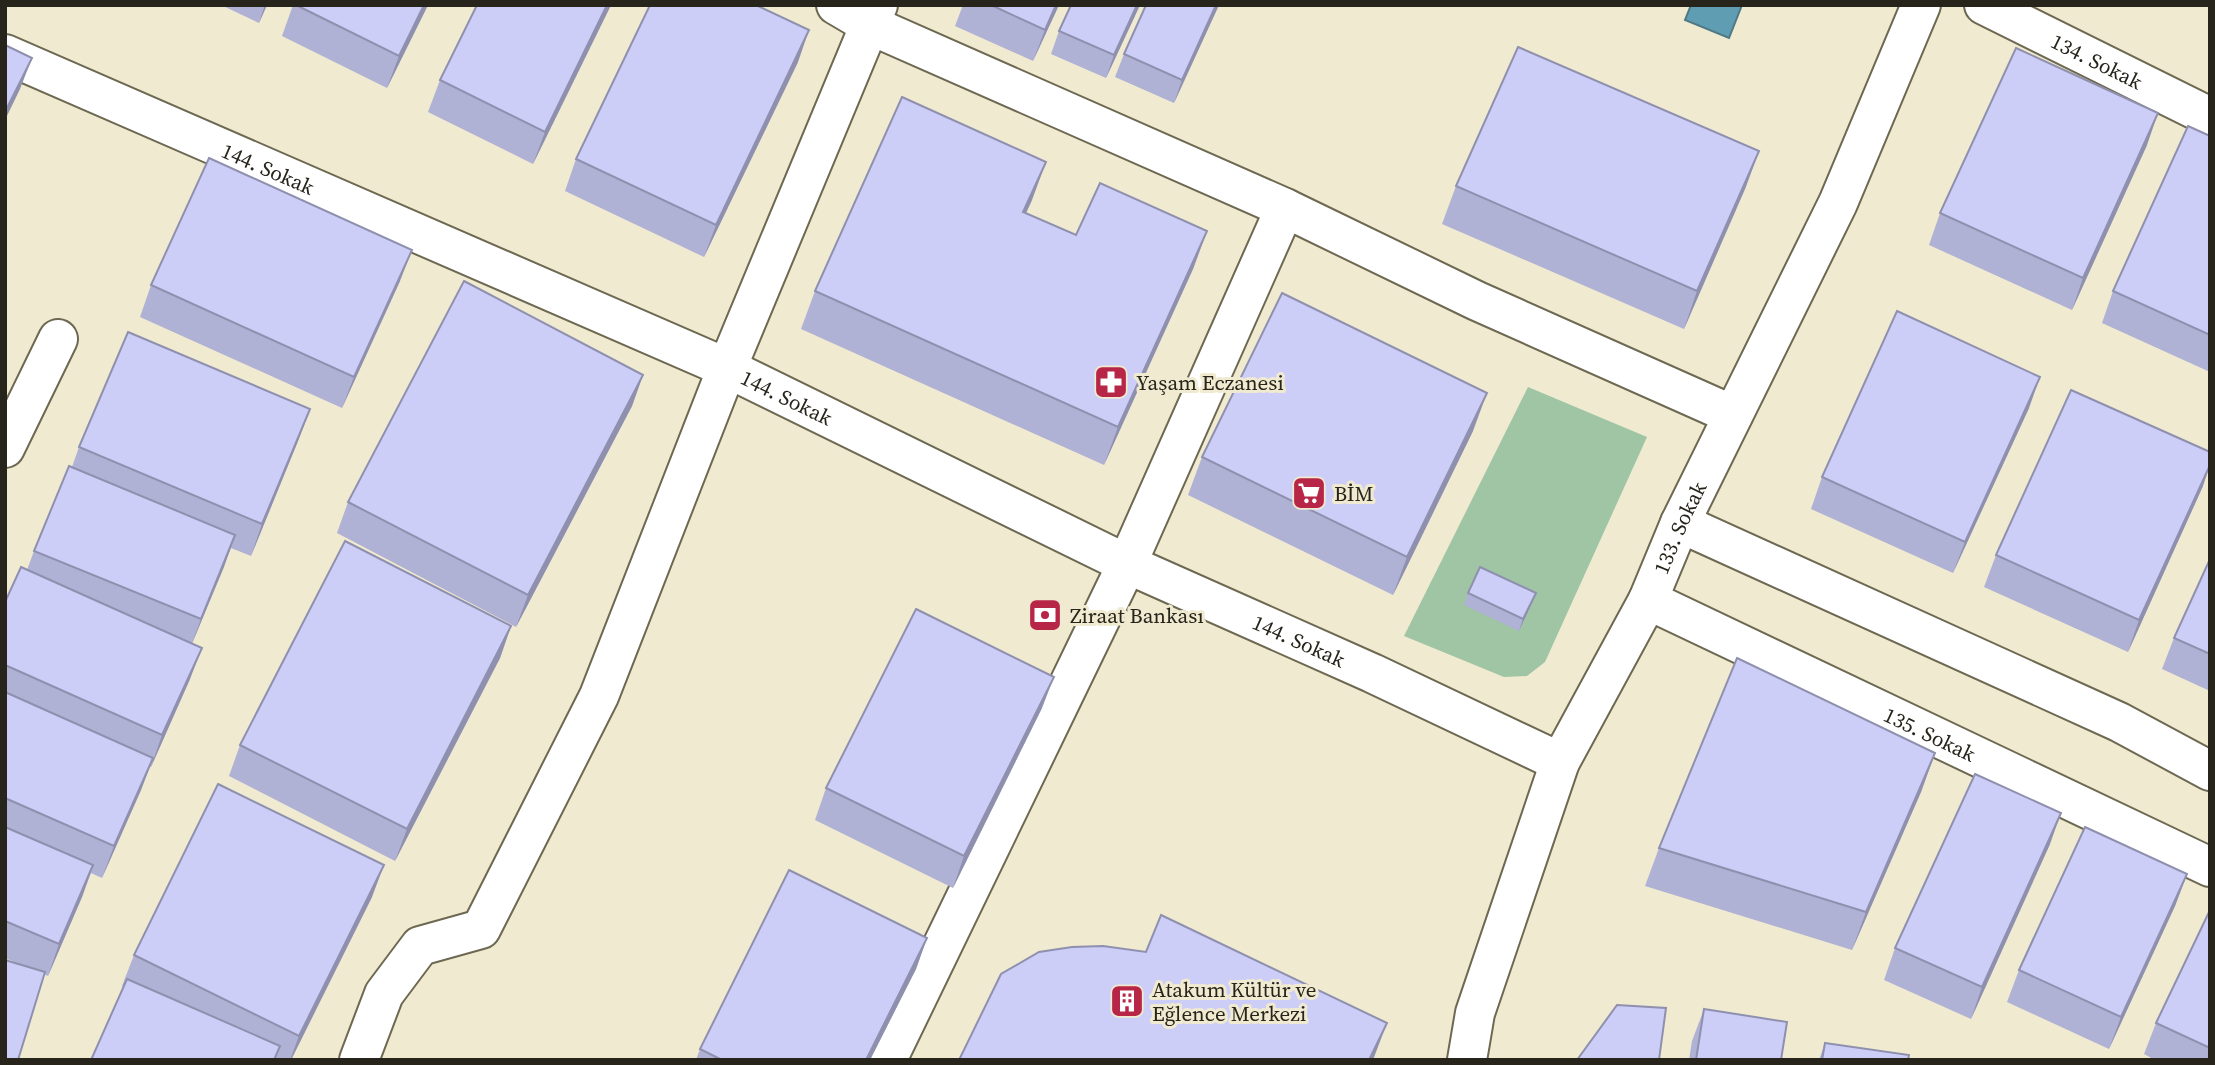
<svg xmlns="http://www.w3.org/2000/svg" width="2215" height="1065" viewBox="0 0 2215 1065" font-family="'Source Serif 4',serif">
  <rect width="100%" height="100%" fill="#f0ead1"/>
  <!-- green -->
  <path fill="#9fc5a5" d="M1528 387 1647 437 1545 662 1527 676 1504 677 1404 636Z"/>
  <!-- water -->
  <path fill="#5e9db2" stroke="#4e7985" stroke-width="2" d="M1691 5H1742L1729 38 1685 20Z"/>
  <g fill="none" stroke-linecap="round" stroke-linejoin="round">
    <!-- minor casing -->
    <g stroke="#6d6851" stroke-width="42">
      <g id="minor">
        <path d="M836 5 870 25 1285 208 1477 301 1733 415"/>
        <path id="s1" d="M1984 5 2210 117"/>
        <path id="s2" d="M5 54 727 368 1127 564 1372 673 1560 762"/>
        <path d="M5 448 58 339"/>
        <path d="M359 1060 384 994 420 946 481 929 599 696 727 368 878 5"/>
        <path d="M887 1060 1127 564 1285 208"/>
      </g>
    </g>
    <!-- tertiary casing -->
    <g stroke="#6d6851" stroke-width="42">
      <g id="tertiary">
        <path d="M1680 523 2119 722 2210 771"/>
        <path id="s3" d="M1648 600 2210 867"/>
        <path id="s4" d="M1467 1060 1475 1013 1560 762 1648 600 1680 523 1838 203 1921 5"/>
      </g>
    </g>
    <!-- minor -->
    <use href="#minor" stroke="#fff" stroke-width="38"/>
    <!-- tertiary -->
    <use href="#tertiary" stroke="#fff" stroke-width="38"/>
  </g>
  <!-- wall -->
  <g fill="#afb1d5">
    <path d="M221 5H267L259 23Z"/>
    <path d="M293 5H428L387 88 282 36Z"/>
    <path d="M477 5H611L533 164 428 112 440 80Z"/>
    <path d="M963 5H1059L1033 61 955 26Z"/>
    <path d="M1071 5H1140L1106 78 1051 54 1059 31Z"/>
    <path d="M1146 5H1219L1174 103 1115 77 1124 54Z"/>
    <path d="M798 62 704 257 565 191 576 159Z"/>
    <path d="M2210 136V372L2102 323 2113 291Z"/>
    <path d="M2147 145 2072 310 1929 245 1940 213Z"/>
    <path d="M1759 151 1745 189 1684 329 1442 224 1456 186Z"/>
    <path d="M1032 200 1026 213 1076 235 1207 231 1193 269 1104 465 801 329 815 291Z"/>
    <path d="M400 281 342 408 140 317 151 285Z"/>
    <path d="M643 375 632 406 516 627 337 533 348 502Z"/>
    <path d="M2029 408 1953 573 1811 509 1822 477Z"/>
    <path d="M310 409 298 441 251 556 231 548 192 643 190 679 151 767H150L141 790 102 878 91 873 82 897 48 976 5 958V602L27 570 34 551 72 467 79 447Z"/>
    <path d="M1473 431 1393 595 1188 495 1202 457Z"/>
    <path d="M2203 486 2128 652 1984 587 1996 555Z"/>
    <path d="M2210 559V691L2162 669 2174 638Z"/>
    <path d="M1468 593 1531 605 1519 631 1464 605Z"/>
    <path d="M511 626 500 658 395 861 229 776 240 745Z"/>
    <path d="M1042 708 953 888 815 820 826 788Z"/>
    <path d="M1935 753 1921 792 1852 950 1645 886 1659 848Z"/>
    <path d="M2050 844 1971 1019 1884 980 1895 948Z"/>
    <path d="M2187 874 2175 906 2109 1049 2007 1002 2019 970Z"/>
    <path d="M372 897 291 1060H91L123 987 122 986 134 955Z"/>
    <path d="M2210 910V1060H2155L2144 1054 2156 1023Z"/>
    <path d="M927 938 916 969 870 1060H696L700 1049Z"/>
    <path d="M1704 1009 1781 1060H1689L1692 1041Z"/>
    <path d="M1825 1043 1908 1060H1819Z"/>
  </g>
  <!-- shaded-wall -->
  <g fill="#8f90ae">
    <path d="M265 5H267L259 23Z"/>
    <path d="M424 5H428L387 88 399 56Z"/>
    <path d="M607 5H611L533 164 545 132Z"/>
    <path d="M1056 5H1059L1033 61 1045 30Z"/>
    <path d="M1137 5H1140L1106 78 1114 55Z"/>
    <path d="M1216 5H1219L1174 103 1182 80Z"/>
    <path d="M809 30 798 62 704 257 716 225Z"/>
    <path d="M32 58 20 89 5 120V112Z"/>
    <path d="M2158 113 2147 145 2072 310 2083 278Z"/>
    <path d="M1759 151 1745 189 1684 329 1697 291Z"/>
    <path d="M1046 162 1032 200 1009 250 1023 212Z"/>
    <path d="M1207 231 1193 269 1104 465 1118 427Z"/>
    <path d="M412 250 400 281 342 408 354 377Z"/>
    <path d="M643 375 632 406 516 627 528 595Z"/>
    <path d="M2040 377 2029 408 1953 573 1965 542Z"/>
    <path d="M1487 393 1473 431 1393 595 1407 557Z"/>
    <path d="M310 409 298 441 251 556 262 524Z"/>
    <path d="M2210 465 2203 486 2128 652 2139 620Z"/>
    <path d="M235 535 224 567 189 651 201 619Z"/>
    <path d="M1536 593 1531 605 1519 631 1523 619Z"/>
    <path d="M511 626 500 658 395 861 407 829Z"/>
    <path d="M202 648 190 679 151 767 162 735Z"/>
    <path d="M1054 677 1042 708 953 888 964 856Z"/>
    <path d="M1935 753 1921 792 1852 950 1866 912Z"/>
    <path d="M153 758 141 790 102 878 114 846Z"/>
    <path d="M2061 813 2050 844 1971 1019 1982 987Z"/>
    <path d="M93 865 82 897 48 976 59 944Z"/>
    <path d="M384 865 372 897 291 1060H290L299 1036Z"/>
    <path d="M2187 874 2175 906 2109 1049 2121 1017Z"/>
    <path d="M927 938 916 969 870 1060H866Z"/>
    <path d="M1387 1023 1373 1060H1369Z"/>
  </g>
  <!-- building -->
  <g fill="#cccef8" stroke="#8f90ae" stroke-width="2">
    <path d="M296 5H424L399 56Z"/>
    <path d="M477 5H607L545 132 440 80Z"/>
    <path d="M650 5H756L809 30 716 225 576 159Z"/>
    <path d="M991 5H1056L1045 30Z"/>
    <path d="M1071 5H1137L1114 55 1059 31Z"/>
    <path d="M1146 5H1216L1182 80 1124 54Z"/>
    <path d="M5 45 32 58 5 112Z"/>
    <path d="M1518 47 1759 151 1697 291 1456 186Z"/>
    <path d="M2016 48 2158 113 2083 278 1940 213Z"/>
    <path d="M902 97 1046 162 1023 212 1076 235 1100 183 1207 231 1118 427 815 291Z"/>
    <path d="M2188 126 2210 136V335L2113 291Z"/>
    <path d="M209 158 412 250 354 377 151 285Z"/>
    <path d="M464 281 643 375 528 595 348 502Z"/>
    <path d="M1282 293 1487 393 1407 557 1202 457Z"/>
    <path d="M1897 311 2040 377 1965 542 1822 477Z"/>
    <path d="M128 332 310 409 262 524 79 447Z"/>
    <path d="M2071 390 2210 452V465L2139 620 1996 555Z"/>
    <path d="M69 466 235 535 201 619 34 551Z"/>
    <path d="M345 541 511 626 407 829 240 745Z"/>
    <path d="M2210 559V654L2174 638Z"/>
    <path d="M21 567 202 648 162 735 5 665V602Z"/>
    <path d="M1480 567 1536 593 1523 619 1468 593Z"/>
    <path d="M916 609 1054 677 964 856 826 788Z"/>
    <path d="M1737 658 1935 753 1866 912 1659 848Z"/>
    <path d="M5 692 153 758 114 846 5 798Z"/>
    <path d="M1975 774 2061 813 1982 987 1895 948Z"/>
    <path d="M218 784 384 865 299 1036 134 955Z"/>
    <path d="M5 827 93 865 59 944 5 921Z"/>
    <path d="M2085 827 2187 874 2121 1017 2019 970Z"/>
    <path d="M789 870 927 938 866 1060H722L700 1049Z"/>
    <path d="M2210 910V1048L2156 1023Z"/>
    <path d="M1161 915 1387 1023 1369 1060H959L1001 974 1039 952 1072 947 1103 946 1146 952Z"/>
    <path d="M5 960 45 972 18 1060H5Z"/>
    <path d="M127 979 280 1046 274 1060H91Z"/>
    <path d="M1617 1005 1666 1008 1659 1060H1577Z"/>
    <path d="M1704 1009 1787 1022 1781 1060H1696Z"/>
    <path d="M1825 1043 1909 1055 1908 1060H1822Z"/>
  </g>
  <!-- icons -->
  <defs>
    <g id="pharmacy-square" transform="scale(1.75)"><rect x="-9" y="-9" width="18" height="18" rx="4" fill="#b72647" stroke="#f0ead1"/><path d="M-2-6h4v4h4v4h-4v4h-4v-4h-4v-4h4Z" fill="#fff"/></g>
    <g id="supermarket-square" transform="scale(1.75)"><rect x="-9" y="-9" width="18" height="18" rx="4" fill="#b72647" stroke="#f0ead1"/><path d="M-6-5.5h2.5l.6 2H6L4.5 2H-2.5L-4.4-4H-6ZM-1.5 3.2a1.3 1.3 0 1 0 .1 0ZM3 3.2a1.3 1.3 0 1 0 .1 0Z" fill="#fff"/></g>
    <g id="bank-square" transform="scale(1.75)"><rect x="-9" y="-9" width="18" height="18" rx="4" fill="#b72647" stroke="#f0ead1"/><path d="M-6-4H6V4H-6ZM0-2.3a2.3 2.3 0 1 0 0 4.6a2.3 2.3 0 1 0 0-4.6Z" fill="#fff"/></g>
    <g id="building-square" transform="scale(1.75)"><rect x="-9" y="-9" width="18" height="18" rx="4" fill="#b72647" stroke="#f0ead1"/><path d="M-4-6H4V6H1V3H-1V6H-4ZM-2.5-4.3h1.7v1.8h-1.7ZM.8-4.3h1.7v1.8H.8ZM-2.5-1h1.7V.8h-1.7ZM.8-1h1.7V.8H.8Z" fill="#fff"/></g>
  </defs>
  <g fill-rule="evenodd">
    <use href="#pharmacy-square" x="1111" y="382"/>
    <use href="#supermarket-square" x="1309" y="493"/>
    <use href="#bank-square" x="1045" y="615"/>
    <use href="#building-square" x="1127" y="1001"/>
  </g>
  <g text-anchor="middle" dominant-baseline="central" stroke-width="6" stroke-linejoin="round" paint-order="stroke">
    <!-- street labels -->
    <g font-size="21" fill="#27251b" stroke="#f0ead1">
      <text stroke="none"><textPath href="#s1" startOffset="126">134. Sokak</textPath></text>
      <text stroke="none"><textPath href="#s2" startOffset="287">144. Sokak</textPath></text>
      <text stroke="none"><textPath href="#s2" startOffset="854">144. Sokak</textPath></text>
      <text stroke="none"><textPath href="#s4" startOffset="576">133. Sokak</textPath></text>
      <text stroke="none"><textPath href="#s2" startOffset="1421">144. Sokak</textPath></text>
      <text stroke="none"><textPath href="#s3" startOffset="312">135. Sokak</textPath></text>
    </g>
    <!-- poi labels -->
    <g font-size="21" fill="#27251b" stroke="#f0ead1" text-anchor="start">
      <text x="1136" y="382">Yaşam Eczanesi</text>
      <text x="1334" y="493">BİM</text>
      <text x="1070" y="615">Ziraat Bankası</text>
      <text x="1152" y="989">Atakum Kültür ve<tspan x="1152" dy="24">Eğlence Merkezi</tspan></text>
    </g>
  </g>
  <!-- border -->
  <rect width="2215" height="1065" fill="none" stroke="#27251b" stroke-width="14"/>
</svg>
